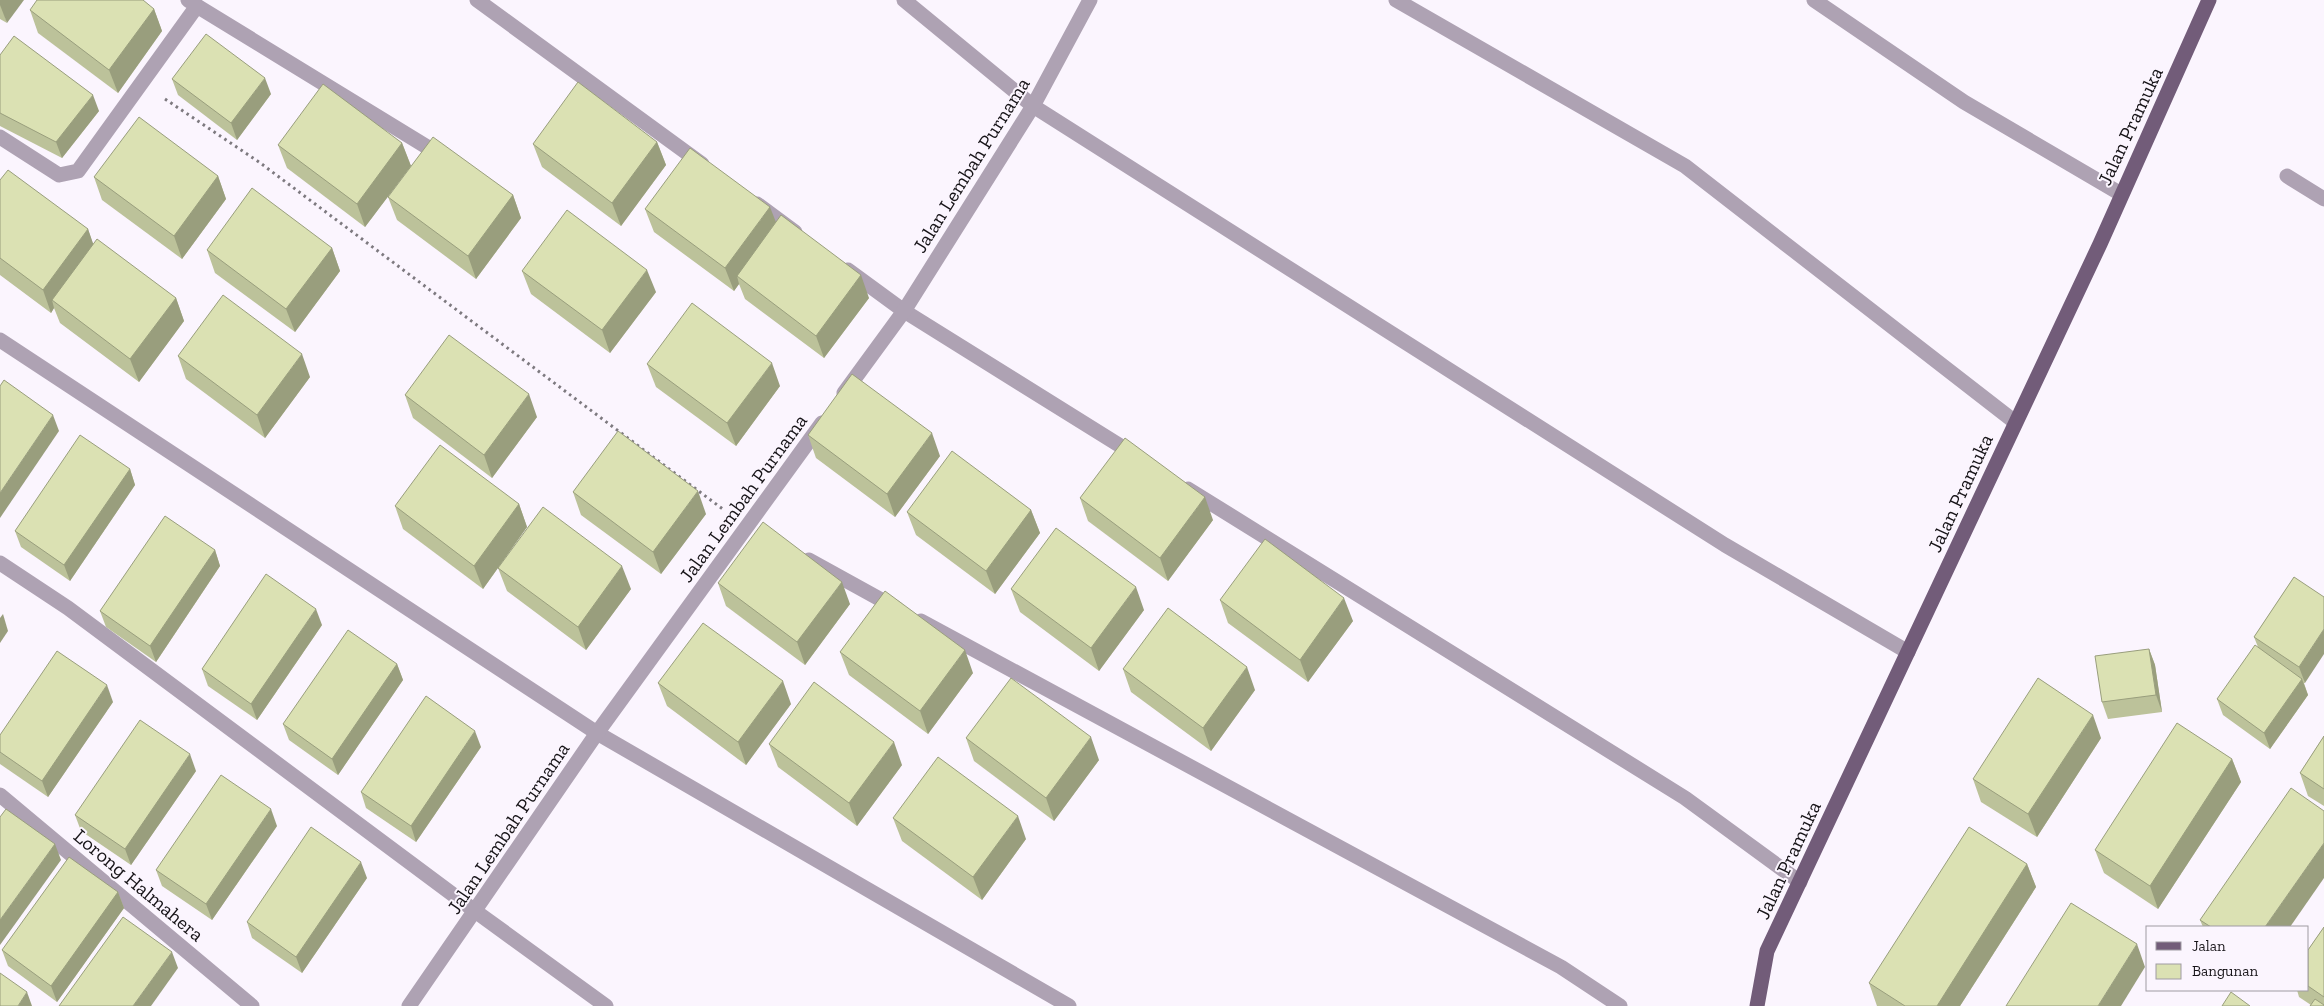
<svg xmlns="http://www.w3.org/2000/svg" width="2324" height="1006" viewBox="0 0 2324 1006" font-family="'Zilla Slab',serif">
  <rect width="100%" height="100%" fill="#fbf5fe"/>
  <g fill="none" stroke-linecap="round" stroke-linejoin="round">
    <!-- path -->
    <path stroke="#7d797f" stroke-width="3" stroke-dasharray="2.5 4" stroke-linecap="butt" d="M165 99 259 162 724 510"/>
    <!-- service -->
    <g stroke="#aea2b3" stroke-width="15">
      <path d="M197 6 432 150"/>
      <path d="M0 137 59 175 78 171 197 6 188 0"/>
      <path d="M0 563 68 608 475 911"/>
    </g>
    <!-- minor -->
    <g stroke="#aea2b3" stroke-width="15">
      <path d="M477 0 702 164"/>
      <path d="M904 0 1033 106 1725 545 1908 652"/>
      <path d="M1396 0 1685 166 2015 422"/>
      <path d="M1814 0 1964 102 2121 194"/>
      <path d="M2287 176 2324 199"/>
      <path d="M757 204 795 232"/>
      <path d="M848 270 904 311 1135 455"/>
      <path d="M0 340 597 733 1069 1006"/>
      <path d="M1188 489 1685 798 1800 882"/>
      <path d="M809 560 896 608"/>
      <path d="M921 621 1561 967 1620 1006"/>
      <path d="M0 795 252 1006"/>
      <path d="M475 911 606 1006"/>
    </g>
    <!-- tertiary -->
    <g stroke="#aea2b3" stroke-width="15">
      <path d="M844 393 904 311 1033 106 1090 0"/>
      <path d="M409 1006 597 733 822 423"/>
    </g>
    <!-- primary -->
    <path stroke="#725c79" stroke-width="15" d="M1757 1006 1767 951 2100 244 2209 0"/>
  </g>
  <!-- wall -->
  <g fill="#bcc29a">
    <path d="M0 0 7 23 0 19Z"/>
    <path d="M154 9 162 31 118 93 38 33 30 10Z"/>
    <path d="M0 55 99 111 62 158 0 126Z"/>
    <path d="M172 79 271 94 237 140 178 95Z"/>
    <path d="M657 142 666 165 621 226 542 167 533 144Z"/>
    <path d="M402 143 411 166 365 227 287 168 278 145Z"/>
    <path d="M218 176 226 199 182 259 102 200 94 177Z"/>
    <path d="M0 180 88 229 93 244 176 298 184 321 139 382 60 323 54 308 51 313 0 275Z"/>
    <path d="M513 195 521 218 476 279 397 220 388 197Z"/>
    <path d="M645 209 776 223 869 298 824 358 745 299 739 284 734 291 654 232Z"/>
    <path d="M332 248 340 271 295 332 215 273 207 250Z"/>
    <path d="M522 271 656 292 610 353 531 294Z"/>
    <path d="M178 356 310 377 265 438 186 379Z"/>
    <path d="M647 364 780 386 736 446 656 387Z"/>
    <path d="M405 395 537 417 492 478 413 418Z"/>
    <path d="M808 435 940 456 895 517 816 458Z"/>
    <path d="M130 469 135 485 70 581 21 547 15 531Z"/>
    <path d="M573 492 706 514 661 574 581 515Z"/>
    <path d="M1080 498 1213 520 1168 581 1088 521Z"/>
    <path d="M519 504 527 527 483 589 403 529 395 506Z"/>
    <path d="M1031 510 1040 533 995 594 916 535 907 512Z"/>
    <path d="M215 550 220 566 156 662 106 627 100 611Z"/>
    <path d="M498 568 631 589 586 650 507 591Z"/>
    <path d="M2294 577 2305 683H2304L2308 695 2270 749 2223 715 2217 699 2258 647 2254 637Z"/>
    <path d="M718 583 850 604 805 665 726 606Z"/>
    <path d="M1011 589 1144 610 1099 671 1020 612Z"/>
    <path d="M1220 600 1353 621 1308 682 1228 623Z"/>
    <path d="M322 625 257 720 208 686 202 669Z"/>
    <path d="M2149 649 2155 665 2162 712 2108 719 2102 702Z"/>
    <path d="M840 652 973 673 928 734 849 675Z"/>
    <path d="M397 664 403 680 338 775 289 740 283 724Z"/>
    <path d="M1123 669 1255 690 1211 751 1131 692Z"/>
    <path d="M658 683 791 704 746 765 667 706Z"/>
    <path d="M113 702 48 797 0 764V735Z"/>
    <path d="M2324 736V806L2308 796 2300 773Z"/>
    <path d="M966 738 1099 760 1054 821 974 761Z"/>
    <path d="M2101 738 2037 837 1981 802 1973 779Z"/>
    <path d="M769 744 902 765 857 826 778 767Z"/>
    <path d="M481 747 416 842 366 808 361 792Z"/>
    <path d="M2232 759 2241 782 2158 909 2104 873 2095 850Z"/>
    <path d="M196 771 131 865 81 831 75 815Z"/>
    <path d="M893 818 1026 839 982 900 902 841Z"/>
    <path d="M277 826 212 920 162 886 156 870Z"/>
    <path d="M2027 864 2036 887 1960 1006H1877L1869 983Z"/>
    <path d="M367 878 302 973 252 938 247 922Z"/>
    <path d="M118 892 124 908 57 1002 8 966 2 950Z"/>
    <path d="M2200 920 2290 927H2203Z"/>
    <path d="M2324 927V1006L2311 1005 2299 997 2297 990H2308V950Z"/>
  </g>
  <!-- shaded-wall -->
  <g fill="#999e7d">
    <path d="M0 0H24L7 23 0 5Z"/>
    <path d="M154 9 162 31 118 93 109 70Z"/>
    <path d="M265 78 271 94 237 140 231 123Z"/>
    <path d="M93 95 99 111 62 158 56 142Z"/>
    <path d="M657 142 666 165 621 226 612 203Z"/>
    <path d="M402 143 411 166 365 227 357 204Z"/>
    <path d="M218 176 226 199 182 259 174 236Z"/>
    <path d="M513 195 521 218 476 279 468 256Z"/>
    <path d="M770 207 779 230 737 276 739 284 734 291 725 268Z"/>
    <path d="M88 229 96 252 52 300 54 308 51 313 43 290Z"/>
    <path d="M332 248 340 271 295 332 286 309Z"/>
    <path d="M647 270 656 292 610 353 602 330Z"/>
    <path d="M861 275 869 298 824 358 816 336Z"/>
    <path d="M176 298 184 321 139 382 130 359Z"/>
    <path d="M302 354 310 377 265 438 257 415Z"/>
    <path d="M772 363 780 386 736 446 727 423Z"/>
    <path d="M529 394 537 417 492 478 484 455Z"/>
    <path d="M53 415 59 431 0 518V493Z"/>
    <path d="M932 433 940 456 895 517 887 494Z"/>
    <path d="M130 469 135 485 70 581 64 565Z"/>
    <path d="M698 491 706 514 661 574 653 552Z"/>
    <path d="M1205 497 1213 520 1168 581 1160 558Z"/>
    <path d="M519 504 527 527 483 589 474 566Z"/>
    <path d="M1031 510 1040 533 995 594 986 571Z"/>
    <path d="M215 550 220 566 156 662 150 646Z"/>
    <path d="M622 566 631 589 586 650 578 627Z"/>
    <path d="M842 582 850 604 805 665 797 642Z"/>
    <path d="M1136 587 1144 610 1099 671 1091 648Z"/>
    <path d="M1344 598 1353 621 1308 682 1300 660Z"/>
    <path d="M316 609 322 625 257 720 251 704Z"/>
    <path d="M3 614 8 631 0 643V618Z"/>
    <path d="M2324 629V654L2305 683 2299 667Z"/>
    <path d="M2149 649 2155 665 2162 712 2156 695Z"/>
    <path d="M965 650 973 673 928 734 920 711Z"/>
    <path d="M397 664 403 680 338 775 332 759Z"/>
    <path d="M1247 667 1255 690 1211 751 1203 728Z"/>
    <path d="M2302 679 2308 695 2270 749 2264 733Z"/>
    <path d="M783 681 791 704 746 765 738 742Z"/>
    <path d="M107 685 113 702 48 797 42 781Z"/>
    <path d="M2093 715 2101 738 2037 837 2028 814Z"/>
    <path d="M475 731 481 747 416 842 411 826Z"/>
    <path d="M1091 737 1099 760 1054 821 1046 798Z"/>
    <path d="M894 742 902 765 857 826 849 803Z"/>
    <path d="M190 754 196 771 131 865 125 849Z"/>
    <path d="M2232 759 2241 782 2158 909 2150 886Z"/>
    <path d="M271 809 277 826 212 920 206 904Z"/>
    <path d="M1018 816 1026 839 982 900 973 877Z"/>
    <path d="M2324 843V878L2290 927H2265Z"/>
    <path d="M55 844 61 860 0 945V920Z"/>
    <path d="M361 862 367 878 302 973 296 957Z"/>
    <path d="M2027 864 2036 887 1960 1006H1937Z"/>
    <path d="M118 892 124 908 57 1002 51 986Z"/>
    <path d="M2137 944 2145 967 2121 1006H2098Z"/>
    <path d="M172 952 178 968 151 1006H133Z"/>
    <path d="M27 992 32 1006H18Z"/>
  </g>
  <!-- building -->
  <g fill="#dbe1b3" stroke="#999e7d">
    <path d="M37 0H143L154 9 109 70 30 10Z"/>
    <path d="M206 34 265 78 231 123 172 79Z"/>
    <path d="M14 36 93 95 56 142 0 113V55Z"/>
    <path d="M578 82 657 142 612 203 533 144Z"/>
    <path d="M323 84 402 143 357 204 278 145Z"/>
    <path d="M139 117 218 176 174 236 94 177Z"/>
    <path d="M433 137 513 195 468 256 388 197Z"/>
    <path d="M690 148 770 207 725 268 645 209Z"/>
    <path d="M8 170 88 229 43 290 0 258V180Z"/>
    <path d="M252 188 332 248 286 309 207 250Z"/>
    <path d="M567 210 647 270 602 330 522 271Z"/>
    <path d="M781 215 861 275 816 336 737 276Z"/>
    <path d="M97 239 176 298 130 359 52 300Z"/>
    <path d="M223 295 302 354 257 415 178 356Z"/>
    <path d="M692 303 772 363 727 423 647 364Z"/>
    <path d="M449 335 529 394 484 455 405 395Z"/>
    <path d="M852 374 932 433 887 494 808 435Z"/>
    <path d="M4 380 53 415 0 493V386Z"/>
    <path d="M618 431 698 491 653 552 573 492Z"/>
    <path d="M80 435 130 469 64 565 15 531Z"/>
    <path d="M1125 438 1205 497 1160 558 1080 498Z"/>
    <path d="M440 445 519 504 474 566 395 506Z"/>
    <path d="M952 451 1031 510 986 571 907 512Z"/>
    <path d="M543 507 622 566 578 627 498 568Z"/>
    <path d="M165 516 215 550 150 646 100 611Z"/>
    <path d="M763 522 842 582 797 642 718 583Z"/>
    <path d="M1056 528 1136 587 1091 648 1011 589Z"/>
    <path d="M1265 539 1344 598 1300 660 1220 600Z"/>
    <path d="M266 574 316 609 251 704 202 669Z"/>
    <path d="M2294 577 2324 597V629L2299 667 2254 637Z"/>
    <path d="M885 591 965 650 920 711 840 652Z"/>
    <path d="M1168 608 1247 667 1203 728 1123 669Z"/>
    <path d="M703 623 783 681 738 742 658 683Z"/>
    <path d="M348 630 397 664 332 759 283 724Z"/>
    <path d="M2255 645 2302 679 2264 733 2217 699Z"/>
    <path d="M2149 649 2156 695 2102 702 2095 656Z"/>
    <path d="M57 651 107 685 42 781 0 752V735Z"/>
    <path d="M1011 678 1091 737 1046 798 966 738Z"/>
    <path d="M2038 678 2093 715 2028 814 1973 779Z"/>
    <path d="M814 682 894 742 849 803 769 744Z"/>
    <path d="M426 696 475 731 411 826 361 792Z"/>
    <path d="M140 720 190 754 125 849 75 815Z"/>
    <path d="M2177 723 2232 759 2150 886 2095 850Z"/>
    <path d="M2324 736V789L2300 773Z"/>
    <path d="M938 757 1018 816 973 877 893 818Z"/>
    <path d="M221 775 271 809 206 904 156 870Z"/>
    <path d="M2291 788 2324 811V843L2265 927H2211L2200 920Z"/>
    <path d="M6 809 55 844 0 920V817Z"/>
    <path d="M311 827 361 862 296 957 247 922Z"/>
    <path d="M1969 827 2027 864 1937 1006H1905L1869 983Z"/>
    <path d="M69 857 118 892 51 986 2 950Z"/>
    <path d="M2071 903 2137 944 2098 1006H2006Z"/>
    <path d="M123 917 172 952 133 1006H59Z"/>
    <path d="M2324 927V997L2308 986V950Z"/>
    <path d="M0 973 27 992 18 1006H0Z"/>
    <path d="M2231 992 2250 1006H2222Z"/>
    <path d="M2315 999 2324 1005V1006H2310Z"/>
  </g>
  <g text-anchor="middle" dominant-baseline="central" stroke-width="4" stroke-linejoin="round" paint-order="stroke">
    <!-- street labels -->
    <g font-size="20" fill="#161317" stroke="#fbf5fe">
      <text transform="translate(2130 126) rotate(-65)">Jalan Pramuka</text>
      <text transform="translate(971 165) rotate(-58)">Jalan Lembah Purnama</text>
      <text transform="translate(1960 493) rotate(-65)">Jalan Pramuka</text>
      <text transform="translate(743 498) rotate(-54)">Jalan Lembah Purnama</text>
      <text transform="translate(508 828) rotate(-56)">Jalan Lembah Purnama</text>
      <text transform="translate(1788 860) rotate(-65)">Jalan Pramuka</text>
      <text transform="translate(139 885) rotate(40)">Lorong Halmahera</text>
    </g>
  </g>
  <!-- legend -->
  <rect x="2146" y="926" width="162" height="65" fill="#fbf5fe" stroke="#9f9ba2"/>
  <rect x="2156" y="942" width="25" height="8" fill="#725c79" stroke="#9f9ba2"/>
  <text x="2192" y="951" font-size="15" fill="#161317">Jalan</text>
  <rect x="2156" y="964" width="25" height="15" fill="#dbe1b3" stroke="#9f9ba2"/>
  <text x="2192" y="976" font-size="15" fill="#161317">Bangunan</text>
</svg>
